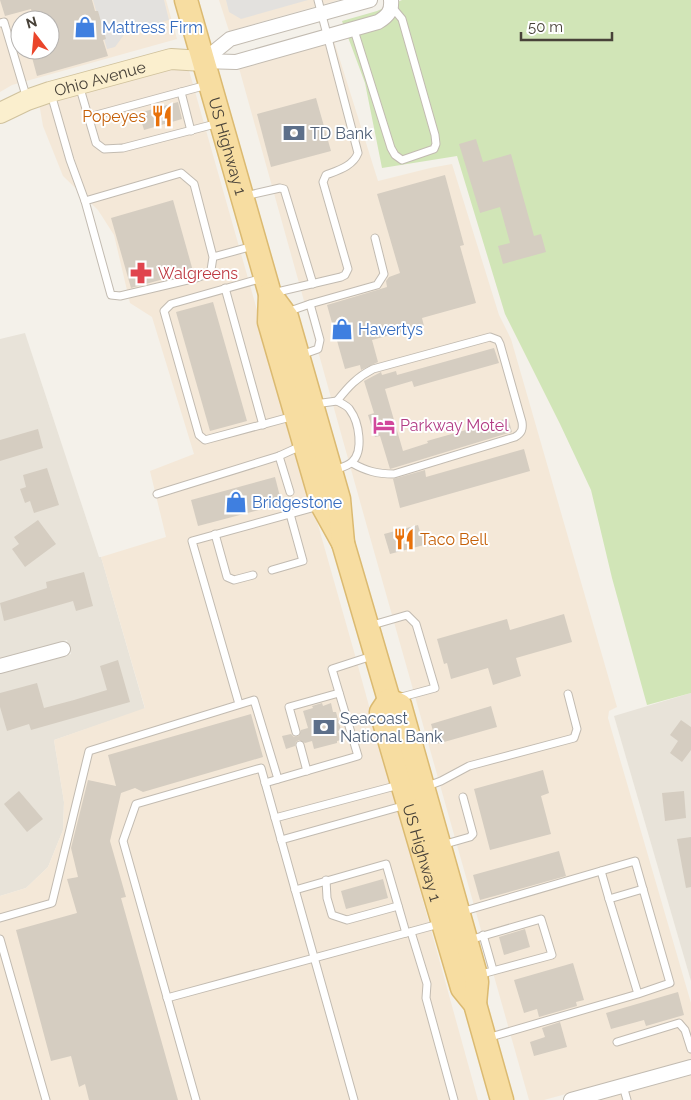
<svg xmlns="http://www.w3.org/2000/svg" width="691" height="1100" viewBox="0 0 691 1100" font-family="Raleway,sans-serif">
  <rect width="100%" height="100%" fill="#f4f1ea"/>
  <!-- residential -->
  <g fill="#e8e3d9">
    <path d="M25 333 99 557H101L145 709 54 740 64 802 63 830 48 867 26 888 0 896V674L71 654 67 640 0 659V339Z"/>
    <path d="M691 693V981L614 716Z"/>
  </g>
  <!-- commercial -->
  <g fill="#f4e8d8" fill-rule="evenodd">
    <path d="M0 0H166L177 39 12 85 0 92ZM20 20H50V50H20Z"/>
    <path d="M219 0H339L229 31Z"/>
    <path d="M334 41 378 181 430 168 452 164 499 315 511 339 617 707 609 711 608 718 691 1003V1060L544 1100H529L366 523 239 68Z"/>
    <path d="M173 67H188L353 648 478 1100H0V896L26 888 48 867 63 830 64 802 54 740 145 708 101 557 166 537 150 471 194 454 152 317 130 303 114 235 98 210 63 176 43 126 39 103Z"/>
    <path d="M691 1075V1100H599L625 1093Z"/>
  </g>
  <!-- green -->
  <path fill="#d1e5b7" d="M402 0H691V693L647 705 612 578 591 490 560 424 505 314 457 156 382 168 365 83 342 21 377 11Z"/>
  <!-- parking -->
  <g fill="#e3e1de">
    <path d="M93 0H164L169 20 126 32 115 47 107 49Z"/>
    <path d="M226 0H308L241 19 229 12Z"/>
  </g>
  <!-- building -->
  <g fill="#d5cdc1">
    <path d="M0 0H92L95 11H98L106 39 103 40 108 56 37 76 30 50H50V20H34L31 9 5 16Z"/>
    <path d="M316 98 331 151 271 167 257 114Z"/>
    <path d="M178 102 182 119 144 130 139 113Z"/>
    <path d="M476 139 483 162 511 154 534 236 541 234 546 252 503 264 498 246 510 243 500 207 480 213 459 144Z"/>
    <path d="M445 175 464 245 460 246 476 303 422 318 424 326 372 340 378 362 361 370 360 365 345 369 327 305 387 287 386 281 389 277 400 273 377 194Z"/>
    <path d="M173 200 193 271 131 288 111 218Z"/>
    <path d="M213 302 247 421 210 431 176 312Z"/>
    <path d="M494 348 499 363 414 387 412 381 385 389 403 451 428 443 427 441 508 418 512 432 390 469 380 436 375 437 368 415 374 413 364 381 381 372 382 375 396 371 397 375Z"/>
    <path d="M38 429 43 448 0 461V440Z"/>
    <path d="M524 449 530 471 400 508 393 479 425 470 426 477Z"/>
    <path d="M47 468 59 505 34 513 30 501 25 503 20 489 26 487 23 475Z"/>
    <path d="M275 477 282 504 198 526 191 500Z"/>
    <path d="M38 520 56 544 25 567 12 549 19 544 14 537Z"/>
    <path d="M418 525 424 545 390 554 384 534Z"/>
    <path d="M84 572 93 606 76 611 73 601 4 621 0 603 47 588 46 582Z"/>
    <path d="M564 614 572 642 516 658 521 676 493 685 488 668 451 679 447 663 444 664 437 639 507 619 510 630Z"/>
    <path d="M118 660 130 702 31 730 29 724 7 731 0 707V693L37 683 44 708 74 700 107 690 100 666Z"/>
    <path d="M322 703 323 706 331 703 333 712H336L341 730 338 731 341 740 337 741V743L314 749 312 741 305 743 299 740 296 742 295 746 286 749 282 736 291 734 294 737 299 736 301 730 308 728 303 711 313 708 312 706Z"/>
    <path d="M491 706 497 727 437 744 431 724Z"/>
    <path d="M251 714 263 757 143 792 135 788 121 793 110 841 126 897 121 898 178 1100H89L85 1084 79 1087 71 1056 51 1061 16 930 77 913 67 879 78 877 71 848 88 780 116 786 108 755Z"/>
    <path d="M681 720 691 727V750L682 762 670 753 678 741 670 735Z"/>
    <path d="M543 770 549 793 541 796 551 834 490 850 474 789Z"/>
    <path d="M19 791 43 819 27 832 4 804Z"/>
    <path d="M684 791 686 818 665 821 662 793Z"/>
    <path d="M691 837V887L686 888 677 839Z"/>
    <path d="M559 851 566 876 480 900 473 875Z"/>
    <path d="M383 879 388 898 346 909 341 891Z"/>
    <path d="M525 929 530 947 504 955 499 937Z"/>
    <path d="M573 963 584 1000 576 1002 577 1006 539 1017 537 1009 524 1013 514 980Z"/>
    <path d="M678 992 684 1015 646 1026 644 1020 611 1029 606 1013Z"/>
    <path d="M560 1022 567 1047 534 1056 530 1042 545 1037 542 1028Z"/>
  </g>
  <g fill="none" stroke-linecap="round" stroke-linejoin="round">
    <!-- lane casing -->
    <g stroke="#c2bbb1" stroke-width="9">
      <g id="lane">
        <path d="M0 23 4 22 27 99"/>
        <path d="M354 30 391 148 395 155 402 160 434 149 436 144 435 135 402 19 392 7"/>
        <path d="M79 85 96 143 104 149 123 148 219 123"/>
        <path d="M181 92 191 131"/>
        <path d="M51 94 70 160 85 201"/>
        <path d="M89 117 207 85"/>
        <path d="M245 196 280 188 284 189 313 284"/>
        <path d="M213 257 211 270 207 274 196 278 120 296 111 295 85 201 181 173 194 184 213 257 253 246"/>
        <path d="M263 278 171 304 164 311 199 435 205 440 294 416"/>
        <path d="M225 288 263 425"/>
        <path d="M273 293 341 277 345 275 348 269 323 182 326 175C339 170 353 166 358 153L318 0"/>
        <path d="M310 304 377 285 384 274 375 238"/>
        <path d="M287 312 310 304 320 340 318 349 301 355"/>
        <path d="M337 401C348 387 357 377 373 369L490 337 498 340 500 344 522 422C523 429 522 433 515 437L394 474C377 474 366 471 352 463"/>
        <path d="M315 404 337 401C341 403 348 406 350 410 359 422 364 451 352 462 348 466 340 468 334 470"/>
        <path d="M279 456 290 492"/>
        <path d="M157 494 279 456 301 446"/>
        <path d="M215 534 227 577 234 580 253 575"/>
        <path d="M272 570 303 561 290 514"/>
        <path d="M369 626 407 615 416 624 435 688 398 698"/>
        <path d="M239 704 192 541 319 506"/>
        <path d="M296 732 289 707 339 693"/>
        <path d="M300 745 307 771"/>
        <path d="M265 783 358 756 332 669 372 656"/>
        <path d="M425 787 441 781 469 766 574 738 577 729 568 694"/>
        <path d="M275 818 399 785"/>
        <path d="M281 840 406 805"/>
        <path d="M442 845 470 837 473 834 463 797"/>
        <path d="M601 871 609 899"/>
        <path d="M326 880 327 898 332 915 347 920 398 906"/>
        <path d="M295 890 386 864 406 933"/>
        <path d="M461 912 635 861 643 889"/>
        <path d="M0 918 52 903 89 751 254 700 278 779"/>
        <path d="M411 932 427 984 426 998 454 1100"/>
        <path d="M483 935 493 970"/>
        <path d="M0 939 46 1100"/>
        <path d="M469 940 541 919 552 955 478 975"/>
        <path d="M167 998 439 924"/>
        <path d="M487 1038 638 994 670 983 643 889 609 899 638 994"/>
        <path d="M617 1042 679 1023 685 1030 691 1049"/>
        <path d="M623 1086 627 1100"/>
        <path d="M196 1100 123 841 136 804 261 768 354 1100"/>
      </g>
    </g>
    <!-- street casing -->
    <g stroke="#c2bbb1" stroke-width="16">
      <g id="street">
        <path d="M203 61 236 62 378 22C388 16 392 11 391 0"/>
        <path d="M203 61 230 39 370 0"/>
        <path d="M0 666 63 649"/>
        <path d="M571 1100 691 1067"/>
      </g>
    </g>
    <!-- secondary casing -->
    <g stroke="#d0c29d" stroke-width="22">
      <g id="secondary">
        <path id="s1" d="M0 113 27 100 50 92 171 59 203 61"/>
      </g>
    </g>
    <!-- primary casing -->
    <g stroke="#dbba71" stroke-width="25">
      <g id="primary">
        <path id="s2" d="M186 0 270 294 269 322 322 505 343 543"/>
        <path d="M270 294 287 317 339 499 343 543 389 700"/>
        <path id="s3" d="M389 700 381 712 462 988 475 1004 502 1100"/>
        <path d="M389 700 400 705 476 975 477 982 475 1004"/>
      </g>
    </g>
    <!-- lane -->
    <use href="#lane" stroke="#fff" stroke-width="7"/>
    <!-- street -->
    <use href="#street" stroke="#fff" stroke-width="14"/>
    <!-- secondary -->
    <use href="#secondary" stroke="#fbefce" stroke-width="20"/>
    <!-- primary -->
    <use href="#primary" stroke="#f7dda1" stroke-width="22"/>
  </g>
  <!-- icons -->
  <defs>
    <g id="shop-bare" transform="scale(1.725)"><path d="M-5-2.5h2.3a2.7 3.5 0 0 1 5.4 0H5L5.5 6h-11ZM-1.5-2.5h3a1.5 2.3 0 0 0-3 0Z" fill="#3f7fe0" stroke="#fff" stroke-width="2.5" paint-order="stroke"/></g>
    <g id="restaurant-bare" transform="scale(1.725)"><path d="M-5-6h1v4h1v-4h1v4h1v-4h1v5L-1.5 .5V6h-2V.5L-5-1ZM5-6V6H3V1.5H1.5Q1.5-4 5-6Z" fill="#e8710a" stroke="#fff" stroke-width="2.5" paint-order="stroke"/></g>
    <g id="bank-bare" transform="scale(1.725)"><path d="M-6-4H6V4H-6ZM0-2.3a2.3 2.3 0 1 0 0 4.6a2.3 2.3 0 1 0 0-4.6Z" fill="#5c6f8a" stroke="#fff" stroke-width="2.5" paint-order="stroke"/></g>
    <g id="pharmacy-bare" transform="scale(1.725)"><path d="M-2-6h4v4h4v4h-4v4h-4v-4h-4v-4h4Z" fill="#e0444e" stroke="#fff" stroke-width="2.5" paint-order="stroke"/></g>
    <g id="hotel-bare" transform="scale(1.725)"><path d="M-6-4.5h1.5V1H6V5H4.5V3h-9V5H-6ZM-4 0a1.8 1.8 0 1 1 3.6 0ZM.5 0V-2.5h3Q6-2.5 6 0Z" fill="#d1479c" stroke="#fff" stroke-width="2.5" paint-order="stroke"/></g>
  </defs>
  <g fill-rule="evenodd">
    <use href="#shop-bare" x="85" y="27"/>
    <use href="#restaurant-bare" x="162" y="116"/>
    <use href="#bank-bare" x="294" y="133"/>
    <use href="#pharmacy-bare" x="141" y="273"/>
    <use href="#shop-bare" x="342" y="329"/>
    <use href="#hotel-bare" x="384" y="425"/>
    <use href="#shop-bare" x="236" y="502"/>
    <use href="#restaurant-bare" x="404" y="539"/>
    <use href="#bank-bare" x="324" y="727"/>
  </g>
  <g text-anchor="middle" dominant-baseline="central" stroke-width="4" stroke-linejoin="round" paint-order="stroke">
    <!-- shop labels -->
    <g font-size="16" fill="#366cbe" stroke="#fff" text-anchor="start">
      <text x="102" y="27">Mattress Firm</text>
      <text x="358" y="329">Havertys</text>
      <text x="252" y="502">Bridgestone</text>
    </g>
    <!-- street labels -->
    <g font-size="16" fill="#484239" stroke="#fff">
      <text stroke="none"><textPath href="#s1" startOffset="106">Ohio Avenue</textPath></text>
      <text stroke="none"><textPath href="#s2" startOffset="152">US Highway 1</textPath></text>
      <text stroke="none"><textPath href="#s3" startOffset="161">US Highway 1</textPath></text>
    </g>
    <!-- food labels -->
    <g font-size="16" fill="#c56008" stroke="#fff" text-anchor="end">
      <text x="146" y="116">Popeyes</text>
      <text x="420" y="539" text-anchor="start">Taco Bell</text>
    </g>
    <!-- service labels -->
    <g font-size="16" fill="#4e5e75" stroke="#fff" text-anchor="start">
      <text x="310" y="133">TD Bank</text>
      <text x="340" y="718">Seacoast<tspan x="340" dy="18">National Bank</tspan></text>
    </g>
    <!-- health labels -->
    <g font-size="16" fill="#be3a42" stroke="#fff" text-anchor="start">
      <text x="158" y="273">Walgreens</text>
    </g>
    <!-- hotel labels -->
    <g font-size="16" fill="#b23c85" stroke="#fff" text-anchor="start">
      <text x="400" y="425">Parkway Motel</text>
    </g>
  </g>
  <!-- north arrow -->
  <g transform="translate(35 35) rotate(344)"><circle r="24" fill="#ffffff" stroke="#b6b3b0"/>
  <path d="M0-4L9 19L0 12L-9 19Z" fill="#ea452b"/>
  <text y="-8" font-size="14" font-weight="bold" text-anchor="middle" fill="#484239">N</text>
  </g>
  <!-- scale -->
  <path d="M521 32v8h91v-8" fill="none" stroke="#484239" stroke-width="2.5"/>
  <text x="528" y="32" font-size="15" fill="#484239" stroke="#ffffff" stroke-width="4" paint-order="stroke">50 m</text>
</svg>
